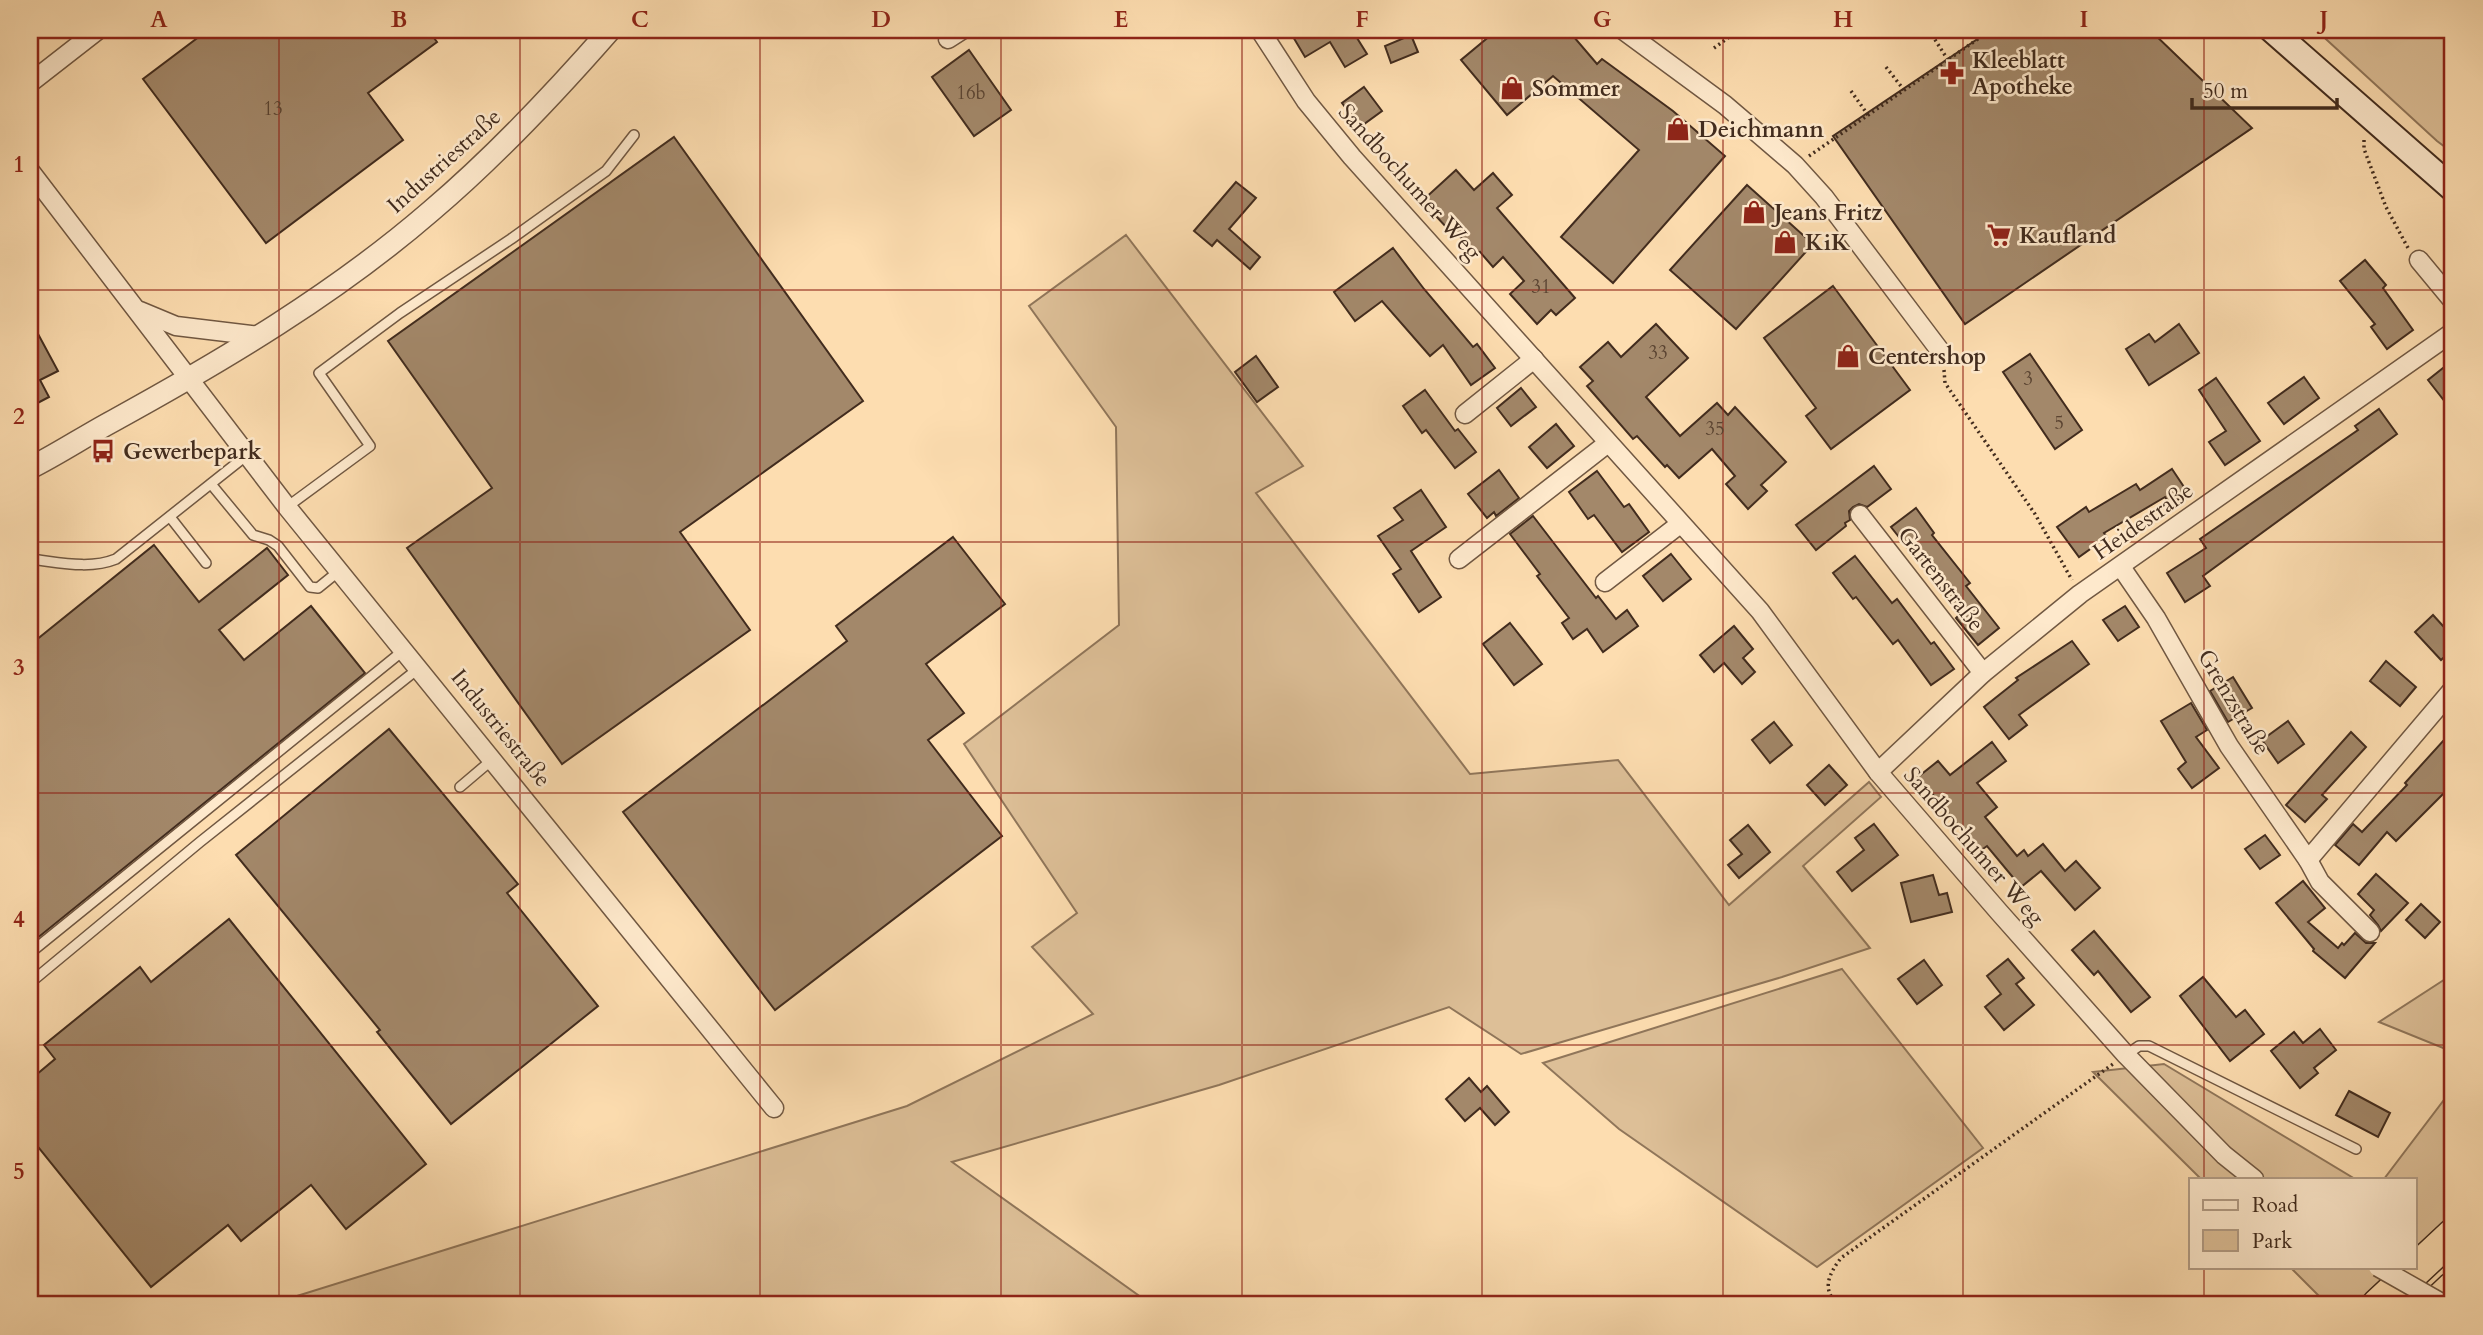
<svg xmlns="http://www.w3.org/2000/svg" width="2483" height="1335" viewBox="0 0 2483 1335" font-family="Cardo,serif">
  <rect width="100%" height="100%" fill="#fdddb0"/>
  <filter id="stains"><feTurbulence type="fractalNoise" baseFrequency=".00286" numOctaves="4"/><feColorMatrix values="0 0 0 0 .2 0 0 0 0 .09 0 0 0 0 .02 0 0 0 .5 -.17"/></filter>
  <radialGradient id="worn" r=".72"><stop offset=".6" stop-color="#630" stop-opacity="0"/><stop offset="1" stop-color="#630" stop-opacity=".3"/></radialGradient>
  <!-- green -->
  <g fill="#ddbf97" stroke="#90765a" stroke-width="2">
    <path d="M2316 30H2453V153L2437 141Z"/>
    <path d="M1126 235 1303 466 1256 493 1470 774 1618 760 1729 905 1869 782 1881 797 1803 866 1870 948 1782 977 1521 1054 1449 1007 1219 1085 952 1162 1152 1305H268L907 1106 1093 1014 1032 947 1077 913 964 744 1119 625 1116 427 1029 306Z"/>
    <path d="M1842 969 1983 1148 1817 1267 1619 1129 1543 1063Z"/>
    <path d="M2453 974V1052L2379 1022Z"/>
    <path d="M2164 1064 2355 1179H2201L2093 1072Z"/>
    <path d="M2453 1088V1218L2415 1255V1179H2384Z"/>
    <path d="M2290 1267H2402L2361 1305H2320L2324 1301Z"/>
  </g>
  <!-- building -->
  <g fill="#a3886a" stroke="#422c1e" stroke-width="2">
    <path d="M208 30H428L437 42 368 93 403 140 266 243 143 79Z"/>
    <path d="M1289 30H1352L1367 54 1345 67 1330 42 1305 57Z"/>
    <path d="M1497 30H1568L1597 64 1602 59 1673 111 1725 156 1613 283 1561 237 1639 150 1553 76 1507 115 1461 60Z"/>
    <path d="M1991 30H2150L2252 128 1965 324 1833 136Z"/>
    <path d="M1411 35 1418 52 1391 63 1385 46Z"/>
    <path d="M969 50 1011 110 974 136 932 77Z"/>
    <path d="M1364 87 1382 111 1360 127 1342 103Z"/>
    <path d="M674 137 863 401 680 532 750 630 562 764 407 548 492 488 388 341Z"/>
    <path d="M1456 170 1474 190 1493 173 1512 195 1497 208 1575 298 1556 315 1551 310 1537 324 1510 294 1524 281 1503 257 1493 267 1480 252 1477 255 1450 226 1447 228 1422 201Z"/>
    <path d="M1236 182 1256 198 1229 229 1260 257 1250 269 1217 240 1212 246 1194 231Z"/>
    <path d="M1747 185 1813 244 1736 329 1670 270Z"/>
    <path d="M1393 248 1424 289 1473 347 1477 344 1495 368 1471 385 1443 345 1430 356 1382 301 1355 321 1334 292Z"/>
    <path d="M2365 260 2386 285 2383 288 2413 330 2387 349 2371 327 2375 324 2340 281Z"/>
    <path d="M1833 286 1910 390 1831 449 1806 416 1816 408 1764 338Z"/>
    <path d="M30 319 58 371 40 380 49 397 30 407Z"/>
    <path d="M1656 324 1688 358 1646 397 1680 436 1717 403 1728 415 1735 407 1786 462 1761 485 1767 491 1748 509 1726 484 1735 476 1712 449 1679 478 1667 465 1665 467 1637 436 1633 439 1587 386 1593 381 1580 367 1608 342 1621 357Z"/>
    <path d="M2179 324 2199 353 2149 385 2126 349 2149 334 2155 342Z"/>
    <path d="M2030 354 2082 430 2055 449 2003 372Z"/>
    <path d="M1256 356 1278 387 1257 402 1235 372Z"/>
    <path d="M2453 360V412L2428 380Z"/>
    <path d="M2304 377 2319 398 2284 424 2268 403Z"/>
    <path d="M2216 378 2260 441 2225 465 2209 442 2226 431 2199 390Z"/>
    <path d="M1521 388 1536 407 1511 426 1497 408Z"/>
    <path d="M1425 390 1455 431 1458 429 1476 452 1455 468 1426 430 1422 433 1403 406Z"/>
    <path d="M2379 409 2397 434 2203 576 2210 586 2185 602 2167 573 2206 548 2200 539 2358 430 2355 426Z"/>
    <path d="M1556 424 1574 446 1547 468 1529 447Z"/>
    <path d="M1874 466 1891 489 1867 507 1859 504 1853 507 1849 511 1850 520 1845 523 1846 526 1816 550 1796 525Z"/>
    <path d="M2172 469 2188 493 2170 505 2165 497 2104 533 2107 537 2079 557 2057 527 2086 507 2089 512 2136 484 2140 490Z"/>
    <path d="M1499 470 1519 498 1496 516 1494 512 1487 518 1468 494Z"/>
    <path d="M1597 471 1624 507 1629 504 1649 532 1622 552 1594 515 1588 519 1569 492Z"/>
    <path d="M1421 490 1446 527 1411 551 1441 597 1419 612 1393 574 1401 569 1378 536 1403 520 1394 508Z"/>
    <path d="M1916 508 1934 533 1932 535 1970 583 1966 586 1999 628 1978 645 1956 618 1960 614 1891 527Z"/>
    <path d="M1533 516 1596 598 1598 596 1616 619 1627 610 1638 626 1603 652 1587 629 1573 639 1562 623 1569 618 1537 576 1540 574 1510 534Z"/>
    <path d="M953 537 1005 604 926 664 964 713 928 740 1002 836 775 1010 623 812 847 641 836 626Z"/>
    <path d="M154 545 199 602 267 548 288 575 219 630 244 660 311 606 365 673 30 944V645Z"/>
    <path d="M1671 554 1691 579 1663 601 1643 576Z"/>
    <path d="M1855 556 1892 603 1897 599 1931 644 1934 642 1954 669 1931 685 1898 640 1893 644 1856 597 1853 599 1833 573Z"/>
    <path d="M2125 606 2139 627 2118 641 2103 620Z"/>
    <path d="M2433 615 2453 637V649L2441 660 2415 632Z"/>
    <path d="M1510 623 1542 664 1514 685 1483 644Z"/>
    <path d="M1734 626 1753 649 1743 658 1755 672 1742 684 1724 663 1714 672 1700 655Z"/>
    <path d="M2072 641 2089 664 2019 715 2027 725 2009 739 1984 707 2018 680 2016 678Z"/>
    <path d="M2386 661 2416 687 2400 706 2370 681Z"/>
    <path d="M2233 677 2252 708 2228 722 2210 691Z"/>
    <path d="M2191 703 2207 730 2196 737 2219 768 2192 788 2178 769 2186 762 2161 721Z"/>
    <path d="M2288 721 2304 744 2278 763 2262 740Z"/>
    <path d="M1774 722 1792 745 1770 763 1752 740Z"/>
    <path d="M389 729 518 884 507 893 598 1006 451 1124 377 1032 380 1030 236 855Z"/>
    <path d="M2453 730V784L2396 841 2387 832 2359 865 2335 845 2353 824 2362 832 2407 785 2405 783Z"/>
    <path d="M2351 732 2366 747 2322 795 2327 799 2305 822 2286 805Z"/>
    <path d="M1992 742 2006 761 1977 783 1997 807 1985 817 2017 856 2024 850 2028 856 2043 844 2065 871 2076 861 2100 888 2075 910 2041 871 2021 887 1987 846 1980 851 1918 777 1938 761 1950 775Z"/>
    <path d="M1829 765 1847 785 1825 805 1807 785Z"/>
    <path d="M1874 824 1898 855 1852 891 1837 872 1864 850 1855 838Z"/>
    <path d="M1748 825 1770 852 1739 878 1728 865 1742 854 1730 840Z"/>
    <path d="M2265 835 2280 855 2260 869 2245 849Z"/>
    <path d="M2376 874 2408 903 2381 931 2378 925 2370 915 2374 910 2358 894Z"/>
    <path d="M1933 875 1939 895 1947 893 1952 912 1911 922 1901 883Z"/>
    <path d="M2303 881 2325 908 2308 922 2338 948 2342 943 2344 945 2355 933 2366 943H2375L2345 978 2313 951 2314 949 2276 903Z"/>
    <path d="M2421 904 2440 922 2425 938 2406 920Z"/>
    <path d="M229 919 426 1164 346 1229 311 1185 241 1241 228 1225 151 1287 30 1137V1080L55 1059 44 1045 140 967 151 982Z"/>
    <path d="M2094 931 2150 997 2131 1012 2098 971 2094 975 2072 950Z"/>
    <path d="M2008 959 2024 978 2016 984 2034 1005 2004 1030 1985 1007 2001 994 1987 976Z"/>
    <path d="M1924 960 1942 985 1917 1004 1898 979Z"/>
    <path d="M2203 977 2236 1017 2245 1010 2264 1034 2230 1061 2180 996Z"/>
    <path d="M2320 1029 2336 1050 2314 1068 2318 1073 2300 1088 2271 1051 2294 1032 2303 1043Z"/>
    <path d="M1469 1078 1481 1092 1487 1086 1509 1112 1495 1125 1480 1108 1465 1121 1446 1099Z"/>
    <path d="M2349 1091 2390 1113 2378 1137 2336 1115Z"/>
  </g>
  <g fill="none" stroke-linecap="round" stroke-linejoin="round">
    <!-- service casing -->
    <g stroke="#715842" stroke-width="12">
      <g id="service">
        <path d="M211 484 253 535 269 540 278 546 310 587 318 588 339 571"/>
        <path d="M287 507 370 446 319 373 400 313 511 239 606 171 634 135"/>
        <path d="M170 517 206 563"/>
        <path d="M30 559C58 562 89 570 116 559L247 455"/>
        <path d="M460 787 493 759"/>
        <path d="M30 953 404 650"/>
        <path d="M30 983 200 842 419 668"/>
        <path d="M2126 1055 2139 1046H2149L2356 1149"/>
      </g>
    </g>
    <!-- minor casing -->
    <g stroke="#715842" stroke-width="21">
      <g id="minor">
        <path d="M1260 30 1306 101 1352 157 1760 611 1878 772 1999 912 2126 1055 2224 1155 2254 1179"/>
        <path d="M1623 30 1725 105 1795 165 1824 197 1941 352"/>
        <path d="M948 39 962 30"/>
        <path d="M30 83 98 30"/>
        <path d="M30 171 287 507 774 1108"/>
        <path d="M2419 260 2453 301"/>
        <path d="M140 311 176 326 259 336"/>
        <path d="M1465 414 1534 359"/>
        <path d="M1860 515 1983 673"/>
        <path d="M1459 559 1608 443"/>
        <path d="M2121 567 2156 618 2229 746 2308 860 2453 689"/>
        <path d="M1605 582 1680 524"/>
        <path d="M1878 772 1983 673 2080 594 2453 332"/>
        <path d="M2308 860 2320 882 2370 932"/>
      </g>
    </g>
    <!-- tertiary casing -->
    <g stroke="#715842" stroke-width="24">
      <path id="tertiary" d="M30 468C58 454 85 436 113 421 224 360 335 294 431 211 496 156 554 94 610 30"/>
    </g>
    <!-- secondary casing -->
    <g stroke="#422c1e" stroke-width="28">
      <path id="secondary" d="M2272 30 2453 189"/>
    </g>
    <!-- motorway casing -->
    <g stroke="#422c1e" stroke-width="35">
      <g id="motorway">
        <path d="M2378 1305 2453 1235"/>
        <path d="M2435 1305 2453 1288"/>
      </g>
    </g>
    <!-- path -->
    <g stroke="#422c1e" stroke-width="3.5" stroke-dasharray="2 3.5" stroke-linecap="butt">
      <path d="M1932 35 1948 60"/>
      <path d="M1714 48 1739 30"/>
      <path d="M1886 67 1904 90"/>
      <path d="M1851 91 1868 115"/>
      <path d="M2364 140V149L2386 207 2408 248"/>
      <path d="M1809 156 1991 30"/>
      <path d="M1944 370 1945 383 2035 514 2072 580"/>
      <path d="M1838 1305C1821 1289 1829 1274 1841 1258L2113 1064"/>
    </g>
    <!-- service -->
    <use href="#service" stroke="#fee9cc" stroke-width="9"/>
    <!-- minor -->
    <use href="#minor" stroke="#fee9cc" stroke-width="18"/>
    <!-- tertiary -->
    <use href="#tertiary" stroke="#fee9cc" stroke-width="21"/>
    <!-- secondary -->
    <use href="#secondary" stroke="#fee9cc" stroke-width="24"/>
    <!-- motorway -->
    <use href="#motorway" stroke="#fdddb0" stroke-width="32"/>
    <!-- minor-bridge casing -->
    <g stroke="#715842" stroke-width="21" stroke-linecap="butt">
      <path id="minor-bridge" d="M2378 1267 2445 1305"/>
    </g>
    <!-- minor-bridge -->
    <use href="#minor-bridge" stroke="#fee9cc" stroke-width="18"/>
  </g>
  <!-- grid -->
  <path fill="none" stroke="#8f2418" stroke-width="2" stroke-opacity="0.55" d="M279 30V1305M520 30V1305M760 30V1305M1001 30V1305M1242 30V1305M1482 30V1305M1723 30V1305M1963 30V1305M2204 30V1179M30 290H2453M30 542H2453M30 793H2453M30 1045H2453M2204 1267V1305"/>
  <!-- icons -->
  <defs>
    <g id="pharmacy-bare" transform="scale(1.89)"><path d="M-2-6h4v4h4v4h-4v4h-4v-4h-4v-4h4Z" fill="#8f2418" stroke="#fee9cc" stroke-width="2.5" paint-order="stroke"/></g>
    <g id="shop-bare" transform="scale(1.89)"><path d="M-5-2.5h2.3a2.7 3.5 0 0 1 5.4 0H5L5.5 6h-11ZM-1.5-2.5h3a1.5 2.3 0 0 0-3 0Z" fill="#8f2418" stroke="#fee9cc" stroke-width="2.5" paint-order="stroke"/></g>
    <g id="supermarket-bare" transform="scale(1.89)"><path d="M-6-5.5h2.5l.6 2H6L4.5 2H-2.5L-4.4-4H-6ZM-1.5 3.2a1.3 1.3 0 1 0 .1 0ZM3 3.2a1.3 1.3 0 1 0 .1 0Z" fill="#8f2418" stroke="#fee9cc" stroke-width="2.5" paint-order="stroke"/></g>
    <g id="bus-bare" transform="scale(1.89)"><path d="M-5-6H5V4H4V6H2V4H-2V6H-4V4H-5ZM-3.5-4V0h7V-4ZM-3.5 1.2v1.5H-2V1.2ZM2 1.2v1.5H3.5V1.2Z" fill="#8f2418" stroke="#fee9cc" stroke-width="2.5" paint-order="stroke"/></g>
  </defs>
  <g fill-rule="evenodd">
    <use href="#pharmacy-bare" x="1952" y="73"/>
    <use href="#shop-bare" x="1512" y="88"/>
    <use href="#shop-bare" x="1678" y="129"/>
    <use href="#shop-bare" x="1754" y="212"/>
    <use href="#supermarket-bare" x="1999" y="235"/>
    <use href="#shop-bare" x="1785" y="242"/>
    <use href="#shop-bare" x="1848" y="356"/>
    <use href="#bus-bare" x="103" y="451"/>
  </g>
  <g text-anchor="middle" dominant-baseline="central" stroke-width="5" stroke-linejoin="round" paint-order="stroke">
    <!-- number labels -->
    <g font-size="19" fill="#5a4331">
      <text x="971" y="93">16b</text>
      <text x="273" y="109">13</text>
      <text x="1541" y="287">31</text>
      <text x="1658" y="353">33</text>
      <text x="2028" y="379">3</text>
      <text x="2059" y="423">5</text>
      <text x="1715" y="429">35</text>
    </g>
    <!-- poi labels -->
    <g font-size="23" font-weight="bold" fill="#422c1e" stroke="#fee9cc" text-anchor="start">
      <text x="1972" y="60">Kleeblatt<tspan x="1972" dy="26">Apotheke</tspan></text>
      <text x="1532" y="88">Sommer</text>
      <text x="1698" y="129">Deichmann</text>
      <text x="1774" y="212">Jeans Fritz</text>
      <text x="2019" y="235">Kaufland</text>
      <text x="1805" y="242">KiK</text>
      <text x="1868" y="356">Centershop</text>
      <text x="123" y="451">Gewerbepark</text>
    </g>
    <!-- street labels -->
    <g font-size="23" fill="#422c1e" stroke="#fee9cc">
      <text transform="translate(444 161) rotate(-42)">Industriestraße</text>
      <text transform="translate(1410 182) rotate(48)">Sandbochumer Weg</text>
      <text transform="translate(2143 521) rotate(-35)">Heidestraße</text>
      <text transform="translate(1941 579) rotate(52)">Gartenstraße</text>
      <text transform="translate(2234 702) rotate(59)">Grenzstraße</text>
      <text transform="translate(501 728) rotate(51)">Industriestraße</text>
      <text transform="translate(1974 846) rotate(49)">Sandbochumer Weg</text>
    </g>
  </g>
  <!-- margin -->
  <rect width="2483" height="1335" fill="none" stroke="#fdddb0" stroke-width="77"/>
  <!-- legend -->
  <rect x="2189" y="1178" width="228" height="91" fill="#fee9cc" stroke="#b39d86" stroke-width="2"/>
  <rect x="2203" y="1200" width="35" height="10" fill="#fee9cc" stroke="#b39d86" stroke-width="2"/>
  <text x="2252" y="1212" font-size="21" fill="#422c1e">Road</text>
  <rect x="2203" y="1230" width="35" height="21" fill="#ddbf97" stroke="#b39d86" stroke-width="2"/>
  <text x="2252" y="1248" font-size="21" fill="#422c1e">Park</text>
  <!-- scale -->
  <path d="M2192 98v10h145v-10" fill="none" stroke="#422c1e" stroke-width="3.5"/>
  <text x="2203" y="98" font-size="21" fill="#422c1e" stroke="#fee9cc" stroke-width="5" paint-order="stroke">50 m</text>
  <rect x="38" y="38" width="2406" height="1258" fill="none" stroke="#8f2418" stroke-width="2.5"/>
  <g font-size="23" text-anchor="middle" font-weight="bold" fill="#8f2418">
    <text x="159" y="27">A</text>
    <text x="399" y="27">B</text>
    <text x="640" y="27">C</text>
    <text x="881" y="27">D</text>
    <text x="1121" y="27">E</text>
    <text x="1362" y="27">F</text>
    <text x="1602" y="27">G</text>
    <text x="1843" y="27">H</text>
    <text x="2084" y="27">I</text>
    <text x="2324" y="27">J</text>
    <text x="19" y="172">1</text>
    <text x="19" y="424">2</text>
    <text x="19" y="675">3</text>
    <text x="19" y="927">4</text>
    <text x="19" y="1179">5</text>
  </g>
  <rect width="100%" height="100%" filter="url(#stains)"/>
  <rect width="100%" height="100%" fill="url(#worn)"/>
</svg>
